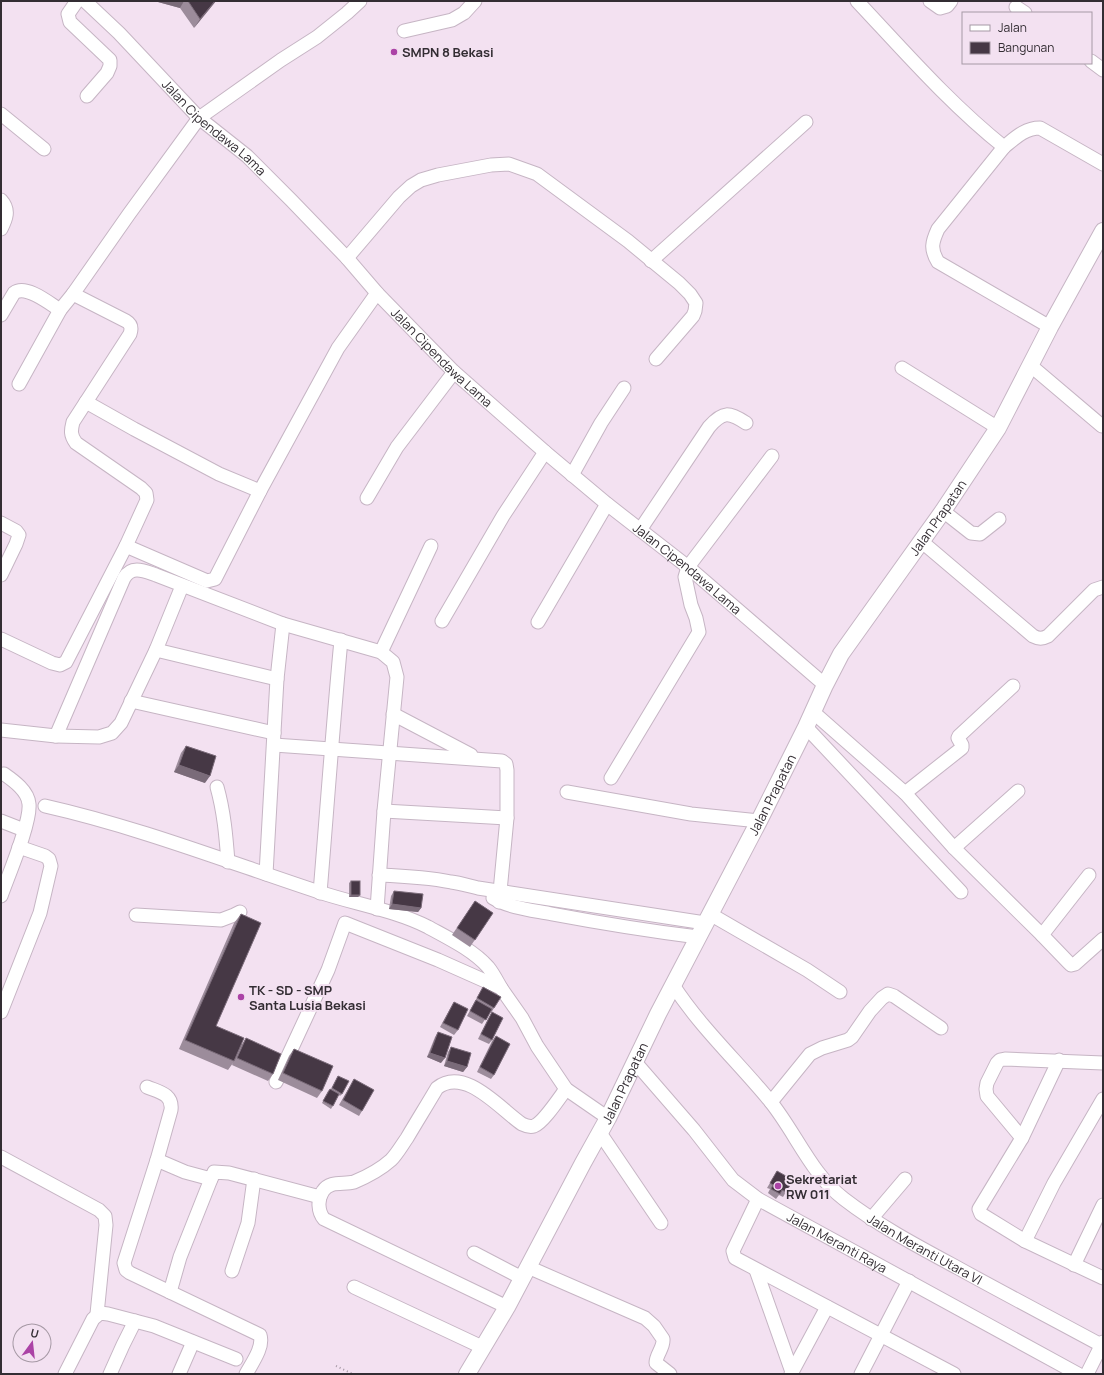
<svg xmlns="http://www.w3.org/2000/svg" width="1104" height="1375" viewBox="0 0 1104 1375" font-family="Manrope,sans-serif">
  <rect width="100%" height="100%" fill="#f3e1f1"/>
  <g fill="none" stroke-linecap="round" stroke-linejoin="round">
    <!-- minor casing -->
    <g stroke="#c6b5c4" stroke-width="15">
      <g id="minor">
        <path d="M77 1 68 14 70 22 110 60V66L107 73 87 96"/>
        <path id="s1" d="M85 1 119 33 199 118 247 156 291 200 347 258 377 293 454 372 545 452 607 504 688 567 825 685"/>
        <path d="M857 1C904 51 950 104 1004 147 1015 138 1025 128 1040 128L1103 164"/>
        <path d="M930 1 940 8 947 6 951 1"/>
        <path d="M1016 7 1025 13"/>
        <path d="M404 31 452 20 464 13 475 1"/>
        <path d="M1091 61 1103 70"/>
        <path d="M1 114 44 149"/>
        <path d="M1004 147 938 229C932 242 930 249 938 262L1050 327"/>
        <path d="M1 200C10 210 6 219 1 229"/>
        <path d="M347 258 399 197 411 186 421 180 438 175 491 165 509 164 537 174 628 241 679 283 690 294 696 303 695 311 693 316 656 359"/>
        <path d="M651 261 806 122"/>
        <path d="M1 315 14 293C26 284 49 303 60 310"/>
        <path d="M1030 365 1102 426"/>
        <path d="M902 368 998 428"/>
        <path d="M19 384 60 310 73 294 129 214 199 118 281 60 317 37 347 13 360 1"/>
        <path d="M86 402 134 429 219 474 260 491"/>
        <path d="M572 475 601 423 624 388"/>
        <path d="M367 498 397 447 454 372"/>
        <path d="M943 511 971 533 980 534 999 519"/>
        <path d="M1 523 16 531 19 535 16 544 1 575"/>
        <path d="M640 530 709 427C723 411 729 412 746 423"/>
        <path d="M921 541 1033 636C1039 639 1042 639 1048 636L1094 590 1103 587"/>
        <path d="M126 546 207 581 215 579 260 491 338 348 377 293"/>
        <path d="M442 621 503 516 545 452"/>
        <path d="M538 622 607 504"/>
        <path d="M1 639 52 663 60 665 66 662 126 546 147 500 146 493 141 488 76 443C70 435 71 430 73 422L130 334C132 328 131 324 126 321L73 294"/>
        <path d="M156 650 277 679"/>
        <path d="M381 652 431 546"/>
        <path d="M131 701 274 733"/>
        <path d="M813 712 905 793 954 848 1042 935 1069 963 1071 965 1075 964 1103 939"/>
        <path d="M393 714 471 755"/>
        <path d="M806 727 961 892"/>
        <path d="M1 730 56 736 99 737 112 733 121 723 156 650 182 586"/>
        <path d="M56 736 124 578C132 565 144 571 156 575L283 624 381 652 393 662 397 677 384 811 377 909"/>
        <path d="M274 745 502 761 506 764 507 770V818L499 902"/>
        <path d="M611 778 699 632 696 618 691 605 685 577 688 567 772 456"/>
        <path d="M217 787C224 812 226 836 228 862"/>
        <path d="M567 792 691 814 759 821"/>
        <path d="M905 793 962 748V745L958 738 959 736 1013 686"/>
        <path d="M45 806C138 827 228 862 319 892 355 904 394 910 428 927 448 938 473 950 488 967 493 973 497 981 501 988"/>
        <path d="M384 811 507 818"/>
        <path d="M1 821 24 830"/>
        <path d="M954 848 1018 791"/>
        <path d="M266 874 277 679 283 624"/>
        <path d="M379 875C403 876 427 877 451 882 460 883 469 886 478 888 554 899 629 912 705 923"/>
        <path d="M320 893C327 809 333 724 341 640"/>
        <path d="M1 896C8 876 31 823 29 804 28 791 14 781 4 774"/>
        <path d="M493 898C510 908 532 910 552 914 600 923 649 931 698 937"/>
        <path d="M710 914 807 970 840 992"/>
        <path d="M136 915 221 920 234 915 240 912"/>
        <path d="M1042 935 1089 875"/>
        <path id="s2" d="M673 985C701 1028 738 1062 770 1101 796 1133 811 1174 844 1199 879 1226 919 1247 958 1268 1005 1294 1053 1319 1101 1345"/>
        <path d="M1 1012 40 913 51 866 49 859 45 856 19 847"/>
        <path d="M1059 1060 1022 1138 979 1209 981 1214 1025 1241 1103 1278"/>
        <path id="s3" d="M635 1062 694 1130 733 1180 758 1199 1078 1374"/>
        <path d="M276 1082 328 970 345 923 438 960 501 988 522 1018 537 1046 566 1089 608 1118"/>
        <path d="M147 1087C159 1092 173 1094 171 1110L157 1160 185 1172 211 1179 214 1172 229 1173 320 1197"/>
        <path d="M771 1102 810 1054 822 1048 848 1040 852 1037 870 1011 882 998 888 994 894 996 941 1028"/>
        <path d="M600 1133 661 1223"/>
        <path d="M1022 1138 987 1096 986 1089 987 1083 997 1063 1000 1060 1005 1059 1103 1063"/>
        <path d="M1 1157 99 1210 105 1216 106 1225 97 1314"/>
        <path d="M157 1160 124 1263 126 1270 130 1273 260 1335C264 1347 252 1363 246 1374"/>
        <path d="M758 1199 733 1251 735 1258 954 1374"/>
        <path d="M871 1219 905 1179"/>
        <path d="M1025 1241 1054 1183 1103 1099"/>
        <path d="M474 1253 522 1278"/>
        <path d="M1074 1265 1103 1205"/>
        <path d="M528 1267 645 1318 654 1326 663 1339C664 1348 656 1354 656 1363L670 1374"/>
        <path d="M756 1270 792 1372"/>
        <path d="M232 1271 248 1223 254 1179"/>
        <path d="M354 1287 482 1347"/>
        <path d="M170 1292 180 1257 211 1179"/>
        <path d="M507 1307 324 1219C318 1212 317 1199 323 1191 330 1180 344 1185 354 1182 366 1177 381 1169 391 1160 397 1154 402 1145 407 1138 417 1121 427 1105 437 1088 465 1066 500 1109 522 1124 526 1126 530 1127 534 1126 543 1123 560 1097 566 1089"/>
        <path d="M65 1374 93 1319 100 1313 108 1314 154 1326 236 1359"/>
        <path d="M110 1374 123 1345 135 1321"/>
        <path d="M179 1374 193 1342"/>
        <path d="M791 1374 827 1307"/>
        <path d="M861 1374 909 1281"/>
        <path d="M1087 1374 1103 1342"/>
      </g>
    </g>
    <!-- major casing -->
    <g stroke="#c6b5c4" stroke-width="18">
      <g id="major">
        <path id="s4" d="M467 1374 507 1307 583 1163 608 1118 658 1014 759 821 806 727 825 685 841 654 943 511 998 428 1050 327 1103 231"/>
      </g>
    </g>
    <!-- path -->
    <path stroke="#a598a4" stroke-width="2" stroke-dasharray="1 3" stroke-linecap="butt" d="M336 1366 353 1374"/>
    <!-- minor -->
    <use href="#minor" stroke="#fff" stroke-width="13"/>
    <!-- major -->
    <use href="#major" stroke="#fff" stroke-width="16"/>
  </g>
  <!-- wall -->
  <g fill="#9c8c9b">
    <path d="M157 1H216L194 28 180 8 158 2Z"/>
    <path d="M186 746 205 783 174 772 181 753Z"/>
    <path d="M351 881 360 895 358 897H349V883Z"/>
    <path d="M394 891 421 908 418 912 389 909 391 896Z"/>
    <path d="M475 901 493 913 470 947 452 935Z"/>
    <path d="M241 914 216 1026 242 1044 246 1038 273 1074 268 1081 232 1065 233 1063 228 1070 179 1049 234 923Z"/>
    <path d="M483 987 494 1008 491 1013 490 1012 482 1024 467 1016 480 992Z"/>
    <path d="M454 1002 458 1030 454 1035 440 1027 451 1007Z"/>
    <path d="M492 1012V1040L489 1044 478 1039 489 1017Z"/>
    <path d="M438 1032 441 1063 427 1057 435 1037Z"/>
    <path d="M496 1036 494 1075 491 1079 477 1072 492 1041Z"/>
    <path d="M451 1047 467 1067 463 1072 444 1066 448 1052Z"/>
    <path d="M294 1049 322 1091 317 1098 278 1080 289 1056Z"/>
    <path d="M338 1076 342 1094 340 1096 339 1095 331 1109 322 1103 328 1091 331 1089Z"/>
    <path d="M354 1079 362 1111 359 1116 339 1105Z"/>
    <path d="M777 1171 786 1192 783 1197 779 1195 776 1199 768 1193 770 1189 767 1188Z"/>
  </g>
  <!-- shaded-wall -->
  <g fill="#7a6b79">
    <path d="M159 1H184L180 8 158 2Z"/>
    <path d="M215 1H216L194 28 200 19Z"/>
    <path d="M179 765 210 776 205 783 174 772Z"/>
    <path d="M351 895H360L358 897H349Z"/>
    <path d="M392 904 421 908 418 912 389 909Z"/>
    <path d="M430 1053 445 1058 441 1063 427 1057Z"/>
    <path d="M447 1061 467 1067 463 1072 444 1066Z"/>
  </g>
  <!-- building -->
  <g fill="#463845" stroke="#7a6b79">
    <path d="M188 1H215L200 19Z"/>
    <path d="M186 746 216 756 210 776 179 765Z"/>
    <rect x="351" y="881" width="9" height="14"/>
    <path d="M394 891 423 894 421 908 392 904Z"/>
    <path d="M475 901 493 913 475 940 457 928Z"/>
    <path d="M241 914 261 923 216 1026 244 1038 234 1061 185 1040Z"/>
    <path d="M483 987 501 997 494 1008 477 998Z"/>
    <path d="M476 1000 492 1009 486 1020 470 1011Z"/>
    <path d="M454 1002 468 1009 458 1030 443 1023Z"/>
    <path d="M492 1012 503 1018 492 1040 481 1034Z"/>
    <path d="M438 1032 452 1037 445 1058 430 1053Z"/>
    <path d="M496 1036 510 1044 494 1075 480 1067Z"/>
    <path d="M246 1038 281 1054 273 1074 237 1058Z"/>
    <path d="M451 1047 471 1053 467 1067 447 1061Z"/>
    <path d="M294 1049 333 1066 322 1091 283 1073Z"/>
    <path d="M338 1076 349 1081 342 1094 332 1088Z"/>
    <path d="M354 1079 374 1090 362 1111 343 1100Z"/>
    <path d="M330 1089 339 1094 333 1106 323 1101Z"/>
    <path d="M777 1171 793 1180 786 1192 782 1190 780 1194 771 1189 773 1185 770 1183Z"/>
  </g>
  <!-- markers -->
  <g fill="#ab43a6" stroke="#f3e1f1" stroke-width="1.5">
    <circle cx="394" cy="52" r="4"/>
    <circle cx="241" cy="997" r="4"/>
    <circle cx="778" cy="1186" r="4"/>
  </g>
  <g text-anchor="middle" dominant-baseline="central" stroke-width="4" stroke-linejoin="round" paint-order="stroke">
    <!-- poi labels -->
    <g font-size="13" font-weight="bold" fill="#332d33" stroke="#f3e1f1" text-anchor="start">
      <text x="402" y="52">SMPN 8 Bekasi</text>
      <text x="249" y="990">TK - SD - SMP<tspan x="249" dy="15">Santa Lusia Bekasi</tspan></text>
      <text x="786" y="1179">Sekretariat<tspan x="786" dy="15">RW 011</tspan></text>
    </g>
    <!-- street labels -->
    <g font-size="13" fill="#332d33" stroke="#f3e1f1">
      <text stroke="none"><textPath href="#s1" startOffset="181">Jalan Cipendawa Lama</textPath></text>
      <text stroke="none"><textPath href="#s1" startOffset="505">Jalan Cipendawa Lama</textPath></text>
      <text stroke="none"><textPath href="#s4" startOffset="979">Jalan Prapatan</textPath></text>
      <text stroke="none"><textPath href="#s1" startOffset="829">Jalan Cipendawa Lama</textPath></text>
      <text stroke="none"><textPath href="#s4" startOffset="655">Jalan Prapatan</textPath></text>
      <text stroke="none"><textPath href="#s4" startOffset="331">Jalan Prapatan</textPath></text>
      <text stroke="none"><textPath href="#s3" startOffset="275">Jalan Meranti Raya</textPath></text>
      <text stroke="none"><textPath href="#s2" startOffset="370">Jalan Meranti Utara VI</textPath></text>
    </g>
  </g>
  <!-- border -->
  <rect width="1104" height="1375" fill="none" stroke="#332d33" stroke-width="4"/>
  <!-- legend -->
  <rect x="962" y="12" width="130" height="52" fill="#f3e1f1" stroke="#a699a5"/>
  <rect x="970" y="25" width="20" height="6" fill="#ffffff" stroke="#a699a5"/>
  <text x="998" y="32" font-size="12" fill="#332d33">Jalan</text>
  <rect x="970" y="42" width="20" height="12" fill="#463845" stroke="#a699a5"/>
  <text x="998" y="52" font-size="12" fill="#332d33">Bangunan</text>
  <!-- north arrow -->
  <g transform="translate(32 1343) rotate(15)"><circle r="19" fill="#f3e1f1" stroke="#a699a5"/>
  <path d="M0-3L7 15L0 10L-7 15Z" fill="#ab43a6"/>
  <text y="-6" font-size="11" font-weight="bold" text-anchor="middle" fill="#332d33">U</text>
  </g>
</svg>
